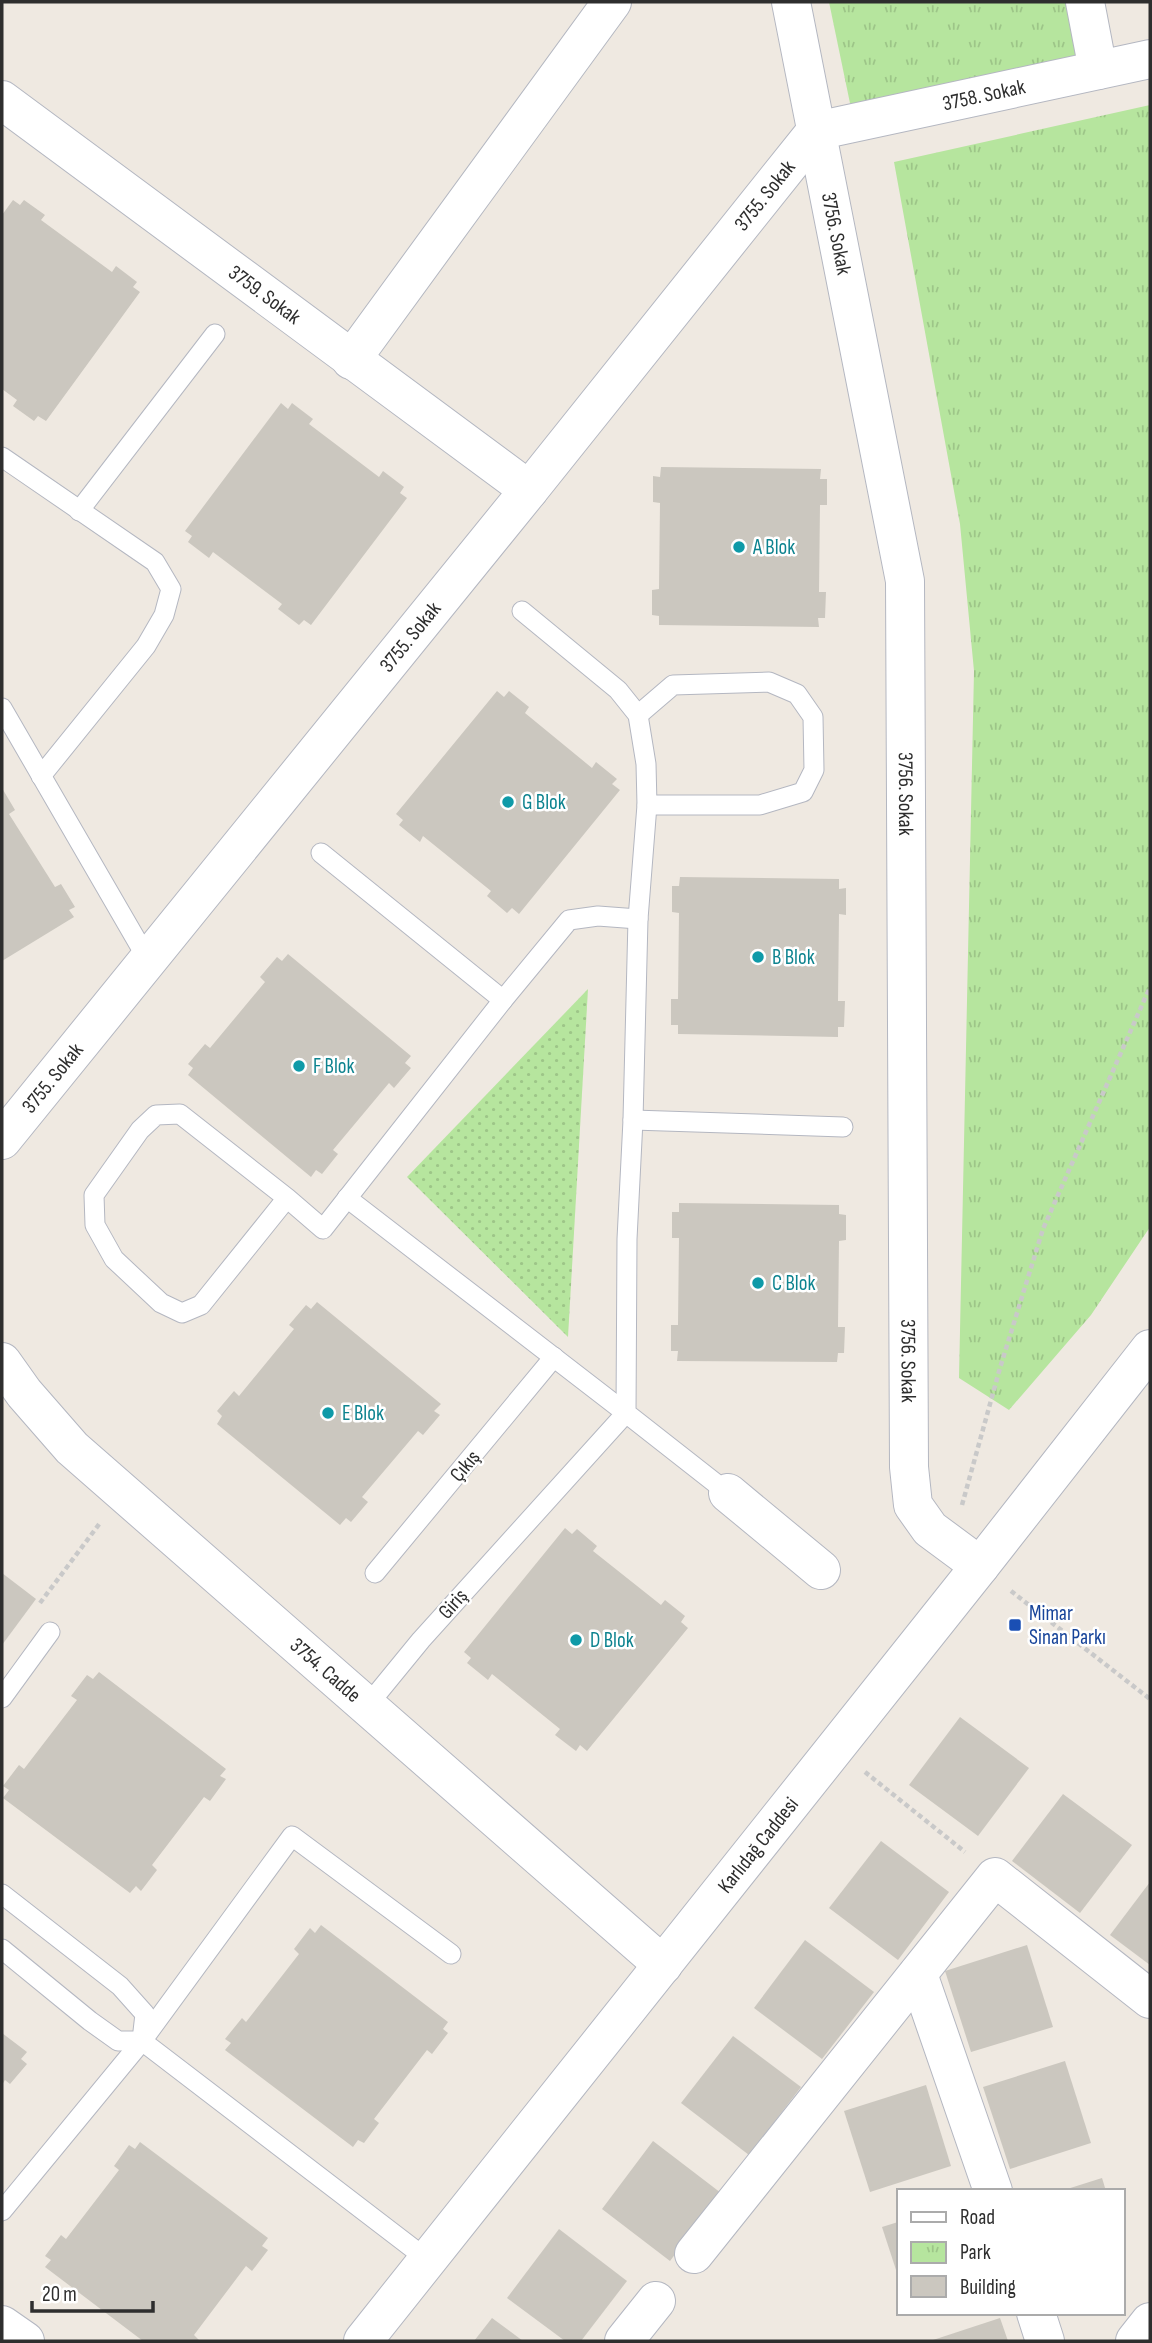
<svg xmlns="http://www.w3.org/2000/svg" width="1152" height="2343" viewBox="0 0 1152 2343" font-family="'Sofia Sans Condensed',sans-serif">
  <defs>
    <pattern id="grass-dots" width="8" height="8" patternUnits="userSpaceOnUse" patternTransform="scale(1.75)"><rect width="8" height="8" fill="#b6e59e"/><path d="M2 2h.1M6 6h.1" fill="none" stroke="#9dc588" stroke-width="1.8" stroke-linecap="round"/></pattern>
    <pattern id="park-tufts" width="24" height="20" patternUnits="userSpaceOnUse" patternTransform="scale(1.75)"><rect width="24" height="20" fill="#b6e59e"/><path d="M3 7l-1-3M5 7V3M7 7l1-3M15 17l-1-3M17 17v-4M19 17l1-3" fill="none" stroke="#9dc588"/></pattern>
  </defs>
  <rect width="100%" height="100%" fill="#efe9e1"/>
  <!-- grass -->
  <path fill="url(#grass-dots)" d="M588 989 568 1337 407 1177Z"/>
  <!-- park -->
  <g fill="url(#park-tufts)">
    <path d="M829 2H1072L1083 60 851 108Z"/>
    <path d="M1150 105V1227L1091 1315 1009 1410 959 1378 974 671 960 524 894 162Z"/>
  </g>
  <!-- building -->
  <g fill="#cbc7bf">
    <path d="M13 200 20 205 24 200 45 215 41 220 112 272 116 266 137 282 133 287 140 292 46 421 38 416 34 421 13 406 17 400 2 389V215Z"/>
    <path d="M281 403 288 409 292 403 313 419 309 424 379 477 383 471 404 487 400 493 407 498 311 625 304 620 299 625 278 609 282 604 213 552 209 558 188 542 192 536 185 531Z"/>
    <path d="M661 467 821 469 820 479H827V505H820L819 592H826L825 618H818L819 627 659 625V616L652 615V590L659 589 660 503 653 502V476L660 477Z"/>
    <path d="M497 691 504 697 509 691 529 707 525 713 592 768 596 762 617 779 612 784 620 790 519 914 512 908 507 913 487 896 491 891 423 836 420 842 399 825 403 820 396 814Z"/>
    <path d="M2 788 15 810 9 814 55 887 61 884 75 907 69 910 74 917 2 961Z"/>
    <path d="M680 877 839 879V889L846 888V915L839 914 838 1001H845L844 1027H838V1037L678 1034V1025H671V999H678L679 913 672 912V886H679Z"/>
    <path d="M288 954 411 1056 405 1063 411 1068 394 1088 389 1083 333 1150 338 1154 322 1174 316 1170 311 1177 188 1075 193 1068 188 1064 205 1044 210 1048 265 982 260 977 277 957 282 961Z"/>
    <path d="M679 1203 839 1205V1214L846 1215V1240L839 1241 838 1327H845L844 1353H838L837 1362 677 1361 678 1351H671V1325H678L679 1238H672V1212H679Z"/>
    <path d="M317 1302 441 1404 434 1411 440 1415 423 1435 418 1431 362 1497 368 1502 351 1522 346 1518 340 1525 217 1424 222 1416 217 1411 234 1391 239 1396 294 1329 289 1325 306 1305 311 1309Z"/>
    <path d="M565 1528 572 1534 577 1529 597 1546 593 1551 661 1605 665 1600 685 1616 681 1622 688 1628 587 1751 580 1745 576 1751 555 1735 560 1729 492 1674 488 1680 467 1663 471 1658 464 1652Z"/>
    <path d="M2 1573 36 1599 2 1645Z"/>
    <path d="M99 1672 226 1769 220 1776 226 1779 210 1801 204 1797 152 1865 157 1870 141 1891 136 1886 130 1893 3 1798 9 1790 3 1786 19 1765 24 1769 77 1700 71 1696 87 1675 93 1679Z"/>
    <path d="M960 1717 1029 1768 978 1836 909 1785Z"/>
    <path d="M1063 1794 1132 1845 1080 1913 1012 1861Z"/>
    <path d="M881 1841 949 1892 898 1960 829 1908Z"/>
    <path d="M1150 1882V1965L1110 1935Z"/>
    <path d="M321 1925 448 2022 443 2029 448 2033 432 2054 427 2050 374 2119 379 2123 364 2143 358 2140 353 2147 225 2050 231 2043 225 2039 242 2018 246 2022 299 1954 294 1949 310 1928 315 1933Z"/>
    <path d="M805 1940 874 1992 822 2059 754 2008Z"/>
    <path d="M1027 1945 1053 2027 971 2052 945 1971Z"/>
    <path d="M2 2033 27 2052 21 2059 27 2064 10 2084 5 2080 2 2085Z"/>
    <path d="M733 2036 801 2087 749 2155 681 2103Z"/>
    <path d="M1065 2061 1091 2143 1010 2169 983 2087Z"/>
    <path d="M926 2085 951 2166 870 2192 844 2111Z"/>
    <path d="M653 2141 721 2193 670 2261 602 2209Z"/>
    <path d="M140 2142 268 2238 262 2246 268 2250 252 2271 246 2266 194 2335 199 2340 198 2341H143L45 2267 51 2260 45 2256 61 2235 66 2239 119 2170 114 2166 129 2145 135 2149Z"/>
    <path d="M1102 2178 1106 2191H1064V2190Z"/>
    <path d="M898 2222V2276L882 2227Z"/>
    <path d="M559 2229 627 2281 581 2341H565L507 2298Z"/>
    <path d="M492 2318 523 2341H474Z"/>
    <path d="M1000 2318 1008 2341H930Z"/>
  </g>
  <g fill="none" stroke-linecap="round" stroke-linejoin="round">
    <!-- lane casing -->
    <g stroke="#b4b7c1" stroke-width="21">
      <g id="lane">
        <path d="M2 457 155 562 171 589 164 615 146 646 41 776"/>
        <path d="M79 511 215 334"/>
        <path d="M522 611 618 690 638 715 646 764 647 805 638 919 633 1120 627 1239 626 1413 728 1493"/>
        <path d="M2 708 148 960"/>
        <path d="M638 715 673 685 769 682 797 694 813 717 814 770 803 792 760 805H647"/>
        <path d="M321 853 503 1000"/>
        <path d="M633 1120 843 1127"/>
        <path d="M287 1198 180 1114 156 1115 140 1130 94 1195 95 1225 114 1259 161 1303 182 1313 201 1305 287 1198 323 1229 503 1000 569 920 598 916 638 919"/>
        <path d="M347 1198 626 1413 421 1640 367 1706"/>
        <path d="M375 1573 554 1357"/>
        <path d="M2 1698 50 1632"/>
        <path d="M2 1894 120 1986 145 2014 142 2040"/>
        <path d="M2 1949 90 2021 118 2041H142L428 2260"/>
        <path d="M2 2211 142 2041 292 1836 451 1954"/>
      </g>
    </g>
    <!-- street casing -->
    <g stroke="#b4b7c1" stroke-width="40">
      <g id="street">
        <path id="s1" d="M791 2 905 581 909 1467 913 1505 930 1529 980 1566"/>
        <path d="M1085 2 1098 70"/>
        <path id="s2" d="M2 100 529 490"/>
        <path d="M351 360 612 2"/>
        <path id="s3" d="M2 1140 529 490 816 131 1150 59"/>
        <path d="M728 1493 821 1570"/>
        <path d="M918 1974 993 2191"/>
        <path d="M694 2254 995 1877 1150 1999"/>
        <path d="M1036 2313 1045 2341"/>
        <path d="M2 2325 25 2341"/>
        <path d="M624 2341 656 2301"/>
      </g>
    </g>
    <!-- secondary casing -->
    <g stroke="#b4b7c1" stroke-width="40">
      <g id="secondary">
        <path id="s4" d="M2 1362 24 1393 72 1448 663 1965"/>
        <path id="s5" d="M363 2341 980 1566 1150 1349"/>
        <path d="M1135 2341 1150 2322"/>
      </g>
    </g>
    <!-- path -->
    <g stroke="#c9c9c9" stroke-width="4.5" stroke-dasharray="5 3.5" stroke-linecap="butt">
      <path d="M962 1505 1000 1368 1043 1229 1150 987"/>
      <path d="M1011 1591 1150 1699"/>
      <path d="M40 1603 100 1523"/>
      <path d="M865 1772 965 1852"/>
    </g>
    <!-- lane -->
    <use href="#lane" stroke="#fff" stroke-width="19"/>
    <!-- street -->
    <use href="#street" stroke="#fff" stroke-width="38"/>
    <!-- secondary -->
    <use href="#secondary" stroke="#fff" stroke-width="38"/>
  </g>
  <!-- markers -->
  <g fill="#0f9aa8" stroke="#fff" stroke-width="2.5">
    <circle cx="739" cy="547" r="7"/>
    <circle cx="508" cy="802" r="7"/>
    <circle cx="758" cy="957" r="7"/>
    <circle cx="299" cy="1066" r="7"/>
    <circle cx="758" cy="1283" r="7"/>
    <circle cx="328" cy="1413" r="7"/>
    <circle cx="576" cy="1640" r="7"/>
  </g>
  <rect fill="#1a4fb4" stroke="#fff" stroke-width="2.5" x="1008" y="1618" width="14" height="14" rx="3.5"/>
  <g text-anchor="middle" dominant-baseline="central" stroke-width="5" stroke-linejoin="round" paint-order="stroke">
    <!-- street labels -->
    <g font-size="21" fill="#2e2e2e" stroke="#fff">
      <text stroke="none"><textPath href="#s3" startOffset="1468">3758. Sokak</textPath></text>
      <text stroke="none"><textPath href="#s3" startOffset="1214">3755. Sokak</textPath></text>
      <text stroke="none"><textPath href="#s1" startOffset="236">3756. Sokak</textPath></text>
      <text stroke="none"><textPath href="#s2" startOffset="327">3759. Sokak</textPath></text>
      <text stroke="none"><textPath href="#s3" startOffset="648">3755. Sokak</textPath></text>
      <text stroke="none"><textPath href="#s1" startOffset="803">3756. Sokak</textPath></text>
      <text stroke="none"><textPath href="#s3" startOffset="80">3755. Sokak</textPath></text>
      <text stroke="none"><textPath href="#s1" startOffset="1370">3756. Sokak</textPath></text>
      <text transform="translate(465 1466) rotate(-50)">Çıkış</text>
      <text transform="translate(453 1604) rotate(-48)">Giriş</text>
      <text stroke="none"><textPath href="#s4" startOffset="448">3754. Cadde</textPath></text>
      <text stroke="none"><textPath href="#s5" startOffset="634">Karlıdağ Caddesi</textPath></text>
    </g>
    <!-- culture labels -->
    <g font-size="21" fill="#0d838f" stroke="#fff" text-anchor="start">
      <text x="753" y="547">A Blok</text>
      <text x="522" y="802">G Blok</text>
      <text x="772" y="957">B Blok</text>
      <text x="313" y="1066">F Blok</text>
      <text x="772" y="1283">C Blok</text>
      <text x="342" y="1413">E Blok</text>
      <text x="590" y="1640">D Blok</text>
    </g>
    <!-- transit labels -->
    <g font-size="21" fill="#164399" stroke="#fff" text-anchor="start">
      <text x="1029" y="1613">Mimar<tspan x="1029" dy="24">Sinan Parkı</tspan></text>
    </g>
  </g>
  <!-- border -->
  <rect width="1152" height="2343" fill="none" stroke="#2e2e2e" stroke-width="7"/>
  <!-- legend -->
  <rect x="897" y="2189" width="228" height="126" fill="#ffffff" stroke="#ababab" stroke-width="2"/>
  <rect x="911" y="2212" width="35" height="10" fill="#ffffff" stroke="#ababab" stroke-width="2"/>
  <text x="960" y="2224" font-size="21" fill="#2e2e2e">Road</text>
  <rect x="911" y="2242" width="35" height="21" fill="url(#park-tufts)" stroke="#ababab" stroke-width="2"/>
  <text x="960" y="2259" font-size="21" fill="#2e2e2e">Park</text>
  <rect x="911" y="2276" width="35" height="21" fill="#cbc7bf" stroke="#ababab" stroke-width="2"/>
  <text x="960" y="2294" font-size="21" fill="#2e2e2e">Building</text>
  <!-- scale -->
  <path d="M32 2301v10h121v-10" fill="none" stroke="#2e2e2e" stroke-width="3.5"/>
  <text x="42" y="2301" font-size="21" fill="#2e2e2e" stroke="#ffffff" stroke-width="5" paint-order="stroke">20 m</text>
</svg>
